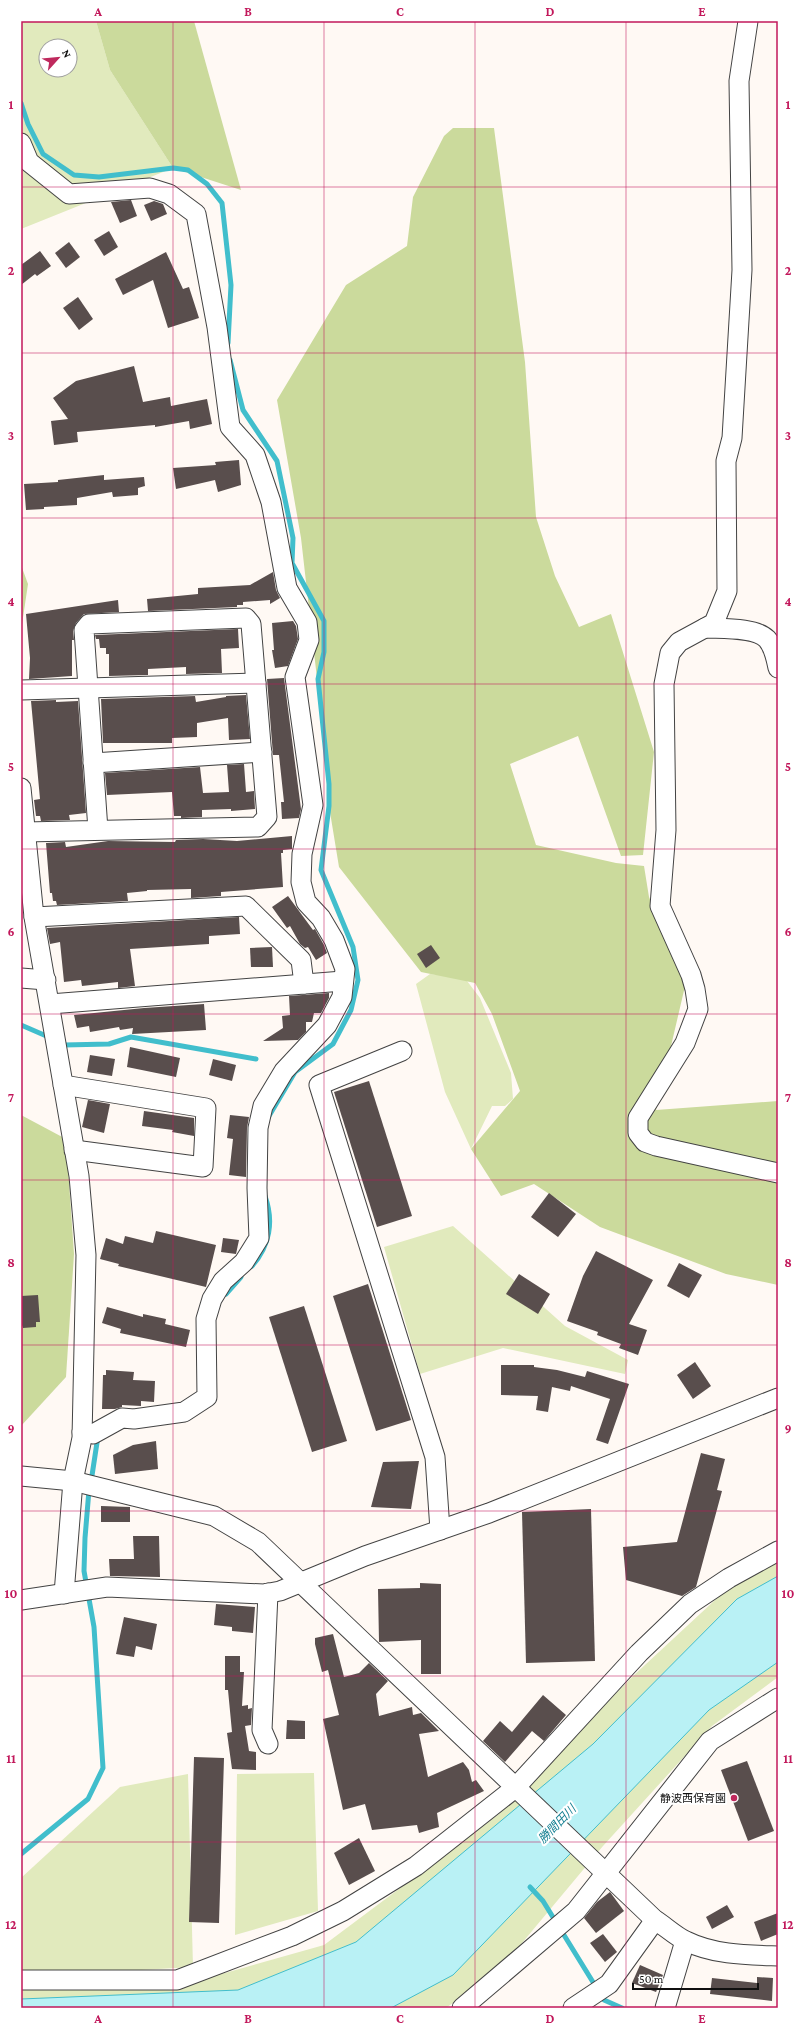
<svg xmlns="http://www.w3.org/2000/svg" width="799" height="2029" viewBox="0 0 799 2029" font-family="'Crimson Pro','Noto Sans JP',serif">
  <rect width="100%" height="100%" fill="#fff9f4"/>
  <!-- green -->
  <g fill="#e1eabd" fill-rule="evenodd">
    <path d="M21 21H96L110 70 173 168 21 229ZM46 46H70V70H46Z"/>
    <path d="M430 974 464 977 480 998 511 1073 513 1099 505 1106H492L471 1149 445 1092 416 984Z"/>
    <path d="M453 1226 565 1326 628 1360 625 1374 503 1348 420 1374 384 1247Z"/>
    <path d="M778 1555V1677L712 1726 603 1846 502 1967 446 2008H21V1986L103 1987 225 1973 324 1945 499 1814 632 1677 742 1575Z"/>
    <path d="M314 1773 318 1911 235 1935 237 1774Z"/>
    <path d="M188 1774 193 1967 21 1977V1878L120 1787Z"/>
  </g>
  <!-- forest -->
  <g fill="#cbda9c">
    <path d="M96 21H194L241 190 173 168 110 70Z"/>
    <path d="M453 128H494L525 362 536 517 555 576 579 627 611 614 654 752 643 855 621 856 578 736 510 764 536 845 616 863 644 866 649 897 686 982 656 1110 778 1101V1285L726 1274 600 1227 534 1184 501 1196 471 1149 520 1091 492 1014 475 983 421 972 339 867 329 806V784L301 538 277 400 346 285 407 246 413 197 444 136Z"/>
    <path d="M21 565 28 584 21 631Z"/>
    <path d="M21 1115 66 1139 74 1254 66 1377 21 1426Z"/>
  </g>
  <!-- water -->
  <path fill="#b9f1f5" stroke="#41becc" d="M778 1576V1662L709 1710 453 1975 391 2008H21V1999L238 1990 356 1942 593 1744 737 1599Z"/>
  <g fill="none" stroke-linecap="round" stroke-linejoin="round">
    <!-- stream -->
    <g stroke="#41becc" stroke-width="5">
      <path d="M21 103 28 124 43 154 74 175 99 177 173 168 188 170 207 184 222 203 231 285 228 343"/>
      <path d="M230 360 243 410 277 461 293 538 292 563 324 621V652L318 679 329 784V806L321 870 353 947 358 980 351 1010 333 1044 295 1072 269 1116"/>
      <path d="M21 1025 51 1038"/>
      <path d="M60 1042 64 1045 109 1044 131 1037 256 1059"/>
      <path d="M252 1266C270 1246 274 1221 265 1196"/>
      <path d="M226 1294 241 1277"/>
      <path d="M91 1482 98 1436"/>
      <path d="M21 1854 88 1799 103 1768 94 1627 84 1571 85 1538 89 1490"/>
      <path d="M530 1887 543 1901 604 2000 622 2008"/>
    </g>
  </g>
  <!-- building -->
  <g fill="#594e4d">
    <path d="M131 200 137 216 120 223 111 202Z"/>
    <path d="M154 201 163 204 167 214 151 221 144 205Z"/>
    <path d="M109 231 118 247 104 256 94 240Z"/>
    <path d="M69 242 80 257 66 268 55 253Z"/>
    <path d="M40 251 51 266 37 276 35 274 21 285V265Z"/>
    <path d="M166 252 183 289 189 287 199 318 168 328 153 280 123 295 115 279Z"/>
    <path d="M78 297 93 319 79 330 63 308Z"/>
    <path d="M134 366 143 402 170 397 171 406 207 399 212 424 190 429 189 421 155 427V425L77 432 78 442 54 445 51 421 68 419 53 398 76 381Z"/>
    <path d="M239 460 241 485 218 492 215 480 176 489 173 468 216 465 215 462Z"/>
    <path d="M104 475V480L144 477 145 486 138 488V495L113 497 112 492 77 498V505L44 507V509L26 510 24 484 58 482V480Z"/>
    <path d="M273 572 276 590 280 598 270 604V600L243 602V605H237V607L148 611 147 599 198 594V588L250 585Z"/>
    <path d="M118 600 119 612 84 614 76 623 73 631 74 640H72V676L29 679 30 658 26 614Z"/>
    <path d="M293 621 296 626 298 639 288 666 275 668 272 650H274L272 623Z"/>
    <path d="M238 629 239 648 221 649 222 673 186 674V667L148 669V675L109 676V654H106V648H100L99 639H96L95 635Z"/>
    <path d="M284 678 301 809 299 818 282 819 281 802H284L279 755H273L267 679Z"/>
    <path d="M246 695 250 739 229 740 228 718 197 723V737L172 738V743H103L101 699 195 696 196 702 226 697V696Z"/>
    <path d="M56 700V702L78 701 86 813 69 815 70 820 41 821 40 816H36L34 800 40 799 31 701Z"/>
    <path d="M244 764 246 792 254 791 255 809 231 811V809L202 810V817L181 818V816H174L172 792 107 795 105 773 200 767 203 793 229 792 227 765Z"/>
    <path d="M292 836V849L283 850V853H281L283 887 221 892V896L191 898V889L147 890V891L127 893 128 901 57 905 56 901H53L52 893H50L46 843 65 842 66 847 108 841 175 842 176 840 203 839 237 841Z"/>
    <path d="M288 896 313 930 315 929 324 945 327 953 316 960 308 947 305 948 300 944 290 926 287 928 272 907Z"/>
    <path d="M239 917 240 934 209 936V944L130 949 135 986 118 988V982L82 986 81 980 64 982 60 942 50 944 47 928Z"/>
    <path d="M431 945 440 958 426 968 417 954Z"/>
    <path d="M250 948 272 947 273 967H251Z"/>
    <path d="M329 993V998L321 1013H314L312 1022H306V1032L298 1040 263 1041 283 1028 282 1016 290 1015 289 996Z"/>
    <path d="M204 1004 206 1030 132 1034 133 1028 120 1030 119 1027 90 1032 89 1026 77 1028 74 1015 144 1008Z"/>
    <path d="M130 1047 180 1058 176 1077 127 1067Z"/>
    <path d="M90 1055 115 1059 112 1076 87 1072Z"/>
    <path d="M213 1059 236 1065 232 1081 209 1075Z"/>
    <path d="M369 1081 412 1216 377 1227 334 1092Z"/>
    <path d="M88 1100 110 1104 104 1133 82 1127Z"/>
    <path d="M144 1111 194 1118V1136L172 1132 173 1130 142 1126Z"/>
    <path d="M230 1115 249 1117 247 1128 246 1177 229 1175 233 1139 227 1138Z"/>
    <path d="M549 1193 576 1214 558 1237 531 1217Z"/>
    <path d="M156 1231 216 1245 206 1287 118 1266 119 1264 100 1259 106 1238 123 1244 125 1236 153 1243Z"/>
    <path d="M223 1238 239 1240 236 1254 221 1252Z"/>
    <path d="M596 1251 653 1280 629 1324 647 1330 638 1355 619 1348 621 1344 597 1335 598 1332 567 1321 583 1276Z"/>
    <path d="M679 1263 702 1275 689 1298 667 1286Z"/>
    <path d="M519 1274 550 1294 538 1314 506 1294Z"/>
    <path d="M368 1284 411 1420 376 1431 333 1296Z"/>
    <path d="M38 1295 40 1322H36V1327L23 1328 21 1322V1296Z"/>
    <path d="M304 1306 347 1441 312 1452 269 1317Z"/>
    <path d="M107 1307 143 1317V1314L166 1319 165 1324 190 1330 186 1347 120 1333 121 1329 102 1323Z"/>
    <path d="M695 1362 711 1386 693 1399 677 1375Z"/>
    <path d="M501 1365H534V1367L557 1370 585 1377 587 1371 629 1384 608 1444 596 1440 610 1399 571 1386 570 1391 552 1387 548 1412 536 1410 538 1396 501 1395Z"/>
    <path d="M106 1370 134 1372 133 1380 155 1381 154 1402 141 1401V1406L122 1405V1407L115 1409H102L103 1375H106Z"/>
    <path d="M156 1441 158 1469 115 1474 113 1455 133 1445Z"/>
    <path d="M701 1453 725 1459 717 1490 722 1491 696 1587 682 1596 626 1580 623 1547 677 1542Z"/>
    <path d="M419 1461 411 1509 371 1507 383 1462Z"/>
    <path d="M101 1506 130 1507V1522H101Z"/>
    <path d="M591 1509 595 1661 526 1663 522 1512Z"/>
    <path d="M133 1536H159L160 1577 110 1576 109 1559H134Z"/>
    <path d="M420 1583 441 1584V1674H421V1640L379 1642 378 1589 420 1588Z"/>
    <path d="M216 1604 255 1607 253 1633 232 1631V1627L214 1625Z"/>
    <path d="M124 1617 157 1624 152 1650 136 1646 134 1657 116 1654Z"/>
    <path d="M333 1634 344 1677 359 1673 369 1663 388 1681 376 1694 379 1716 412 1707 413 1715 421 1713 439 1731 419 1734 428 1777 463 1762 469 1770 472 1782 476 1780 484 1791 437 1813 439 1827 419 1833 417 1825 372 1830 365 1804 343 1810 323 1719 339 1715 328 1670 322 1672 315 1644V1638Z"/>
    <path d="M225 1656H240V1672H244L242 1706 248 1705V1709L252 1708 251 1725 245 1726 249 1751 256 1752V1770L232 1769 227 1733 232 1732 228 1690H225Z"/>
    <path d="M543 1695 566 1715 544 1741 532 1731 505 1762 483 1741 500 1721 512 1732Z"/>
    <path d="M287 1720 305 1721V1739H286Z"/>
    <path d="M194 1757 224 1758 219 1923 189 1922Z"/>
    <path d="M747 1761 774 1831 748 1841 721 1770Z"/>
    <path d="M359 1838 375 1871 349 1885 334 1853Z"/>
    <path d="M610 1892 624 1911 596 1933 584 1918 597 1902Z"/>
    <path d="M727 1905 734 1917 712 1929 706 1917Z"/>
    <path d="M778 1913V1934L761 1941 754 1922Z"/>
    <path d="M603 1934 617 1952 605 1962 590 1943Z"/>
    <path d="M640 1965 663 1975 656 1992 632 1983Z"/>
    <path d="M757 1977 773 1978 772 2001 710 1994 712 1978 757 1983Z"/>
  </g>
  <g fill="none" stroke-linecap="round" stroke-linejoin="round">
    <!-- minor casing -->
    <g stroke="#434343" stroke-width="21">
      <g id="minor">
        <path d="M748 21 739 81 742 270 732 438 726 461 727 591 714 623 679 642 670 653 664 684 666 830 660 906 691 975 695 989 698 1009 685 1043 638 1118V1133L645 1142 656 1146 778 1173"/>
        <path d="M21 143 29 162 69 194 150 188 169 194 196 214 217 327 230 427 255 455 271 502 287 588 307 622 309 640 295 677 313 805 302 854 301 882 306 902 321 918 334 940 345 969 342 997 327 1025 284 1071 263 1106 258 1128 257 1188 259 1238 244 1262 223 1281 212 1299 206 1319 207 1397 184 1412 134 1419 122 1418 93 1434 82 1432"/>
        <path d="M705 628C721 629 755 627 767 639 774 647 776 658 778 668"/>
        <path d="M21 690 256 683"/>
        <path d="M93 763 262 752"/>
        <path d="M21 788 34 917 79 1176 86 1255 82 1438 73 1481 64 1594"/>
        <path d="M25 832 258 827 267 817 251 624 246 618 89 624 84 630 98 830"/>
        <path d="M34 917 246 906 301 960 304 984"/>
        <path d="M21 978 46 980"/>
        <path d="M50 1004 343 981"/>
        <path d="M402 1051 319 1085 435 1457 440 1530"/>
        <path d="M63 1085 206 1108 203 1167 74 1150"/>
        <path d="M21 1476 73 1481 214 1516 258 1542 655 1920C665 1926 675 1936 686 1941 714 1955 747 1955 778 1956"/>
        <path d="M21 1600 107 1587 264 1594 280 1591 365 1556 489 1513 778 1398"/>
        <path d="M268 1744 262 1730 268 1593"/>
        <path d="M21 1980H177L292 1936 343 1911 416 1866 515 1788 639 1653 690 1604 729 1578 778 1551"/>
        <path d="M462 2008 576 1911 710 1741 778 1698"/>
        <path d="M573 2008 609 1984 655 1920"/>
        <path d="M665 2008 685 1941"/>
      </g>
    </g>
    <!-- minor -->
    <use href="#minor" stroke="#fff" stroke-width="19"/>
  </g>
  <!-- grid -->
  <path fill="none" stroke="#c2185b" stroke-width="1" stroke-opacity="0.55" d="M173 21V2008M324 21V2008M475 21V2008M626 21V2008M21 187H778M21 353H778M21 518H778M21 684H778M21 849H778M21 1014H778M21 1180H778M21 1345H778M21 1511H778M21 1676H778M21 1842H778"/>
  <!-- markers -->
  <circle fill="#bf295d" stroke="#fff" stroke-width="1.5" cx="734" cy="1798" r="4"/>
  <g text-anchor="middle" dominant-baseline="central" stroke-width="4" stroke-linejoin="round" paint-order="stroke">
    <!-- poi labels -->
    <g font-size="11" fill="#101010" stroke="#fff" text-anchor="end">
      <text x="726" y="1798">静波西保育園</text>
    </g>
    <!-- water labels -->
    <g font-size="12" font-style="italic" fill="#198294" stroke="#fff">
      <text transform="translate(557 1824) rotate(-46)">勝間田川</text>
    </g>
  </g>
  <!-- border -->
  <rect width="799" height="2029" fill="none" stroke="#ffffff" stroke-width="44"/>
  <!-- north arrow -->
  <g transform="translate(58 58) rotate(63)"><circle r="19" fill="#ffffff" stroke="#9f9f9f"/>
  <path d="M0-3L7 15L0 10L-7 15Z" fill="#bf295d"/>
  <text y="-6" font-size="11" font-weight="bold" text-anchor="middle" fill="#101010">N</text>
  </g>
  <!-- scale -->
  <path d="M633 1983v6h125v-6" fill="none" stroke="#101010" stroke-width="2"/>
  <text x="639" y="1983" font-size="12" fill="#101010" stroke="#ffffff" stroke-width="3" paint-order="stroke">50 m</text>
  <rect x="22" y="22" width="755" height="1985" fill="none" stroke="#c2185b" stroke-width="1.5"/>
  <g font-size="13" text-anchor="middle" font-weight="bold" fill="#c2185b">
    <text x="98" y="16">A</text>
    <text x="248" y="16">B</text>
    <text x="400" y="16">C</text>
    <text x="550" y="16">D</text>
    <text x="702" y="16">E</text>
    <text x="11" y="109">1</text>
    <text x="788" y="109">1</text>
    <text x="11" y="275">2</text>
    <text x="788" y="275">2</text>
    <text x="11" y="440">3</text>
    <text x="788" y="440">3</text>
    <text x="11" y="606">4</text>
    <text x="788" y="606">4</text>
    <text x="11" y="771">5</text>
    <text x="788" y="771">5</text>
    <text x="11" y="936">6</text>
    <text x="788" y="936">6</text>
    <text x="11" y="1102">7</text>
    <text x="788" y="1102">7</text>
    <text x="11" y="1267">8</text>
    <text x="788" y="1267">8</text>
    <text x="11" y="1433">9</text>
    <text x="788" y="1433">9</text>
    <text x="11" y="1598">10</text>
    <text x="788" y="1598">10</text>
    <text x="11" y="1763">11</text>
    <text x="788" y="1763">11</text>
    <text x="11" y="1929">12</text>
    <text x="788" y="1929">12</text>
    <text x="98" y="2023">A</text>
    <text x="248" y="2023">B</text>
    <text x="400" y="2023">C</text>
    <text x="550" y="2023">D</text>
    <text x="702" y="2023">E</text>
  </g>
</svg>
